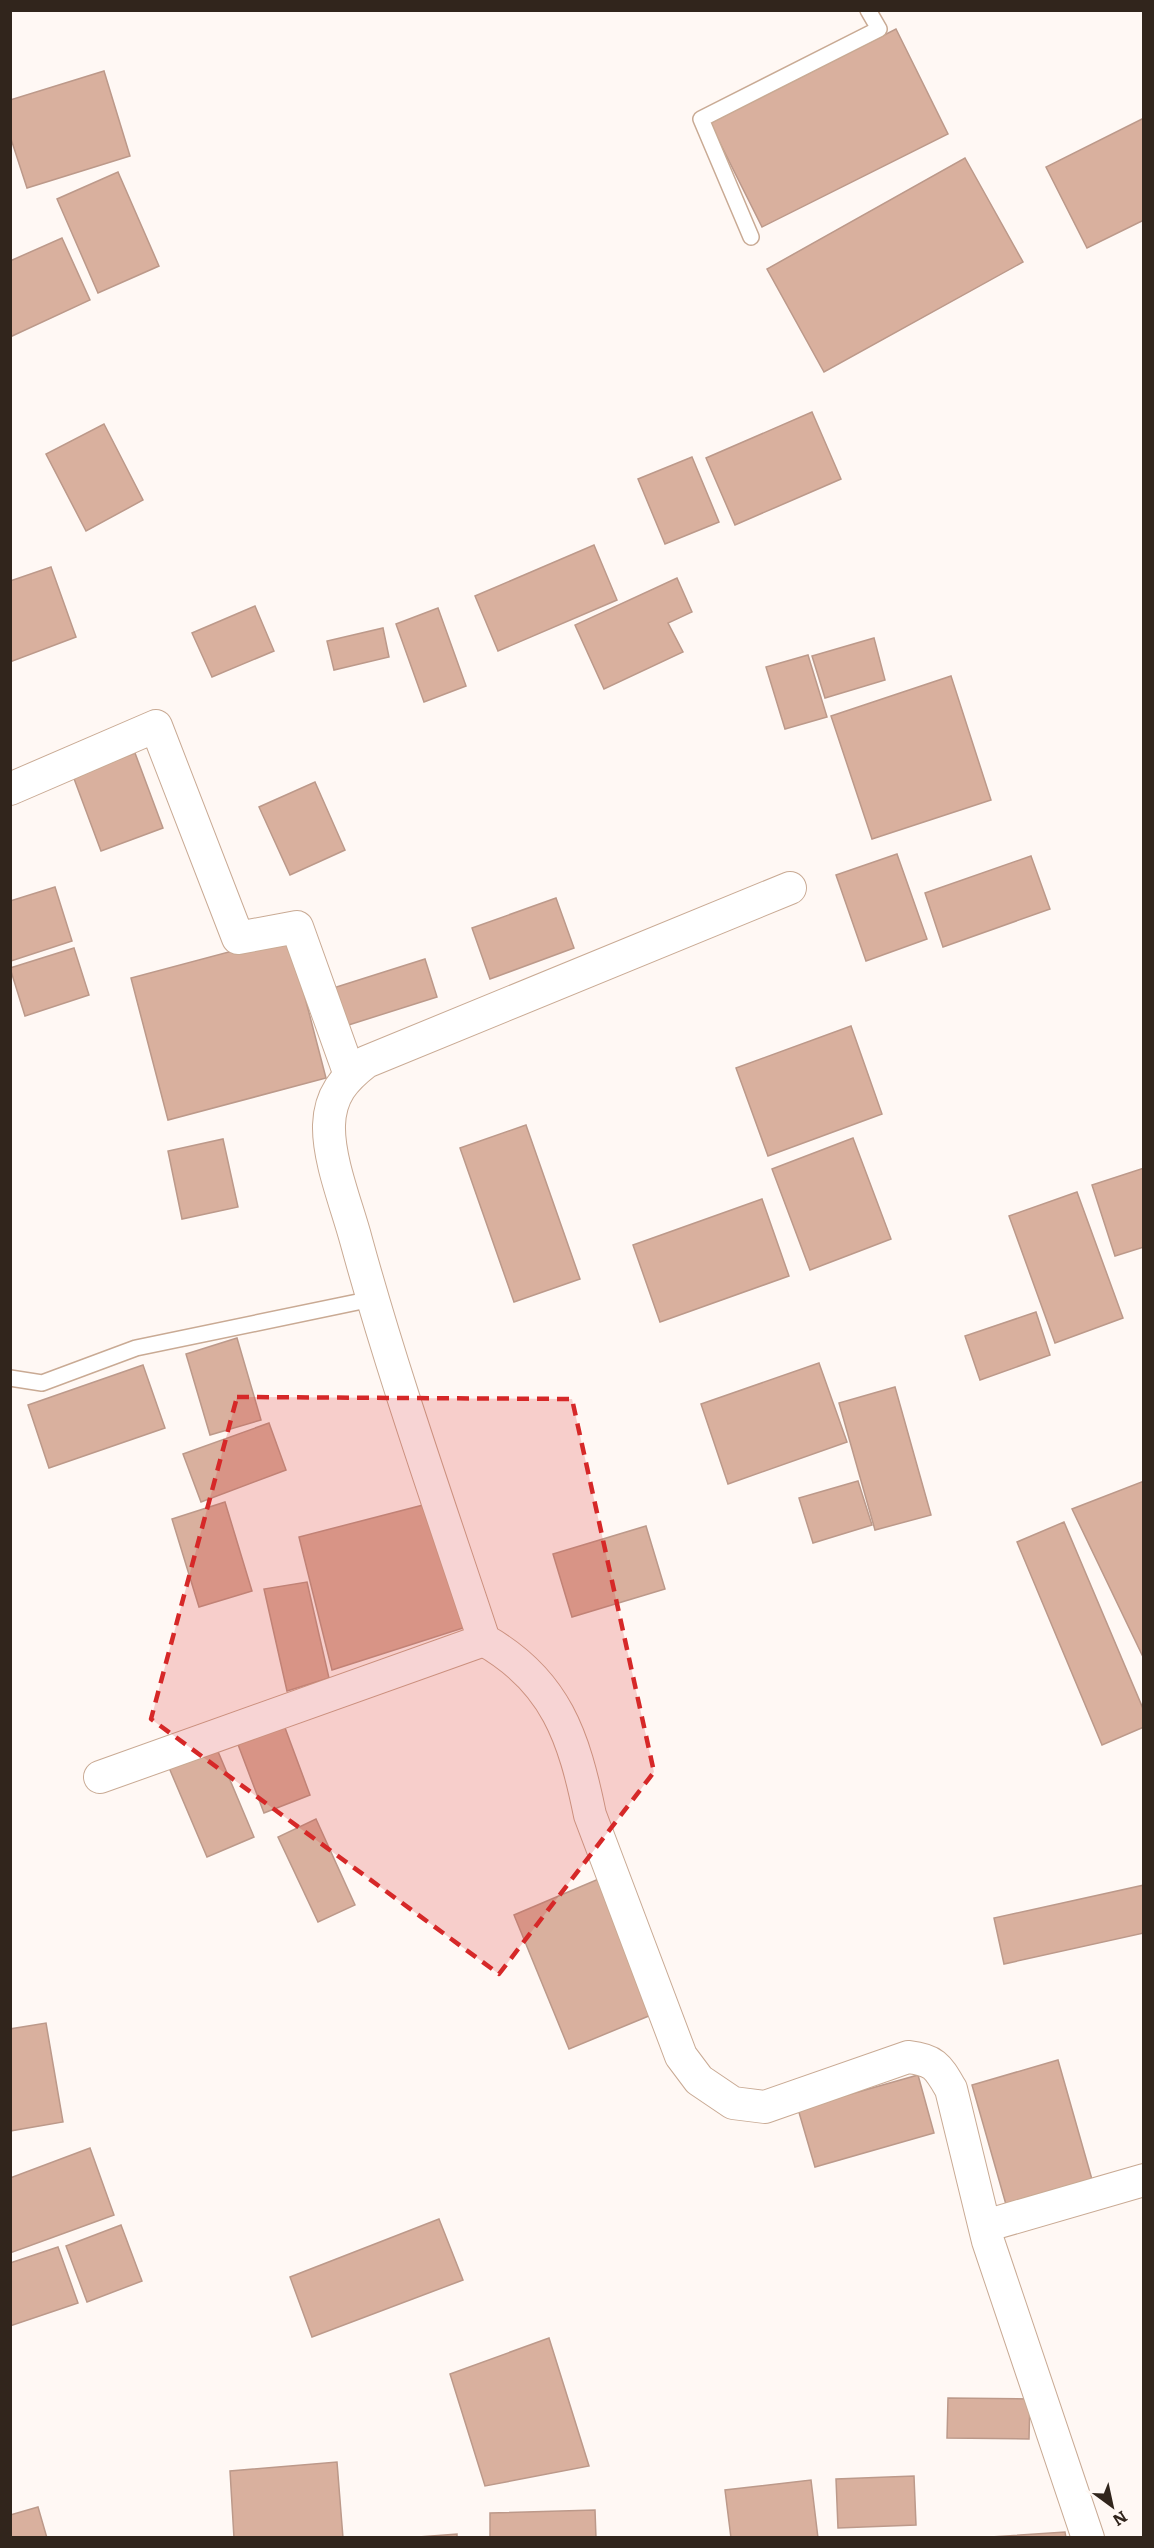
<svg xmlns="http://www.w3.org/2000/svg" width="1154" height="2548" viewBox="0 0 1154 2548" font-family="Literata,serif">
  <rect width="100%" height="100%" fill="#fff8f4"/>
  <!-- building -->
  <g fill="#d9b09e" stroke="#bc998a" stroke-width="1.5">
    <path d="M896 29 948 134 762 227 710 123Z"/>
    <path d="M104 71 130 156 27 188 10 136V100Z"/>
    <path d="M1144 118V220L1087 248 1046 167Z"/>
    <path d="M965 158 1023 262 824 372 767 269Z"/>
    <path d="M118 172 159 266 98 293 57 199Z"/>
    <path d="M62 238 90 300 10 337V261Z"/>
    <path d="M812 412 841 479 735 525 706 458Z"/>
    <path d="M104 424 143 500 86 531 46 454Z"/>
    <path d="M692 457 719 522 665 544 638 479Z"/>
    <path d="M594 545 617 600 498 651 475 596Z"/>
    <path d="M51 567 76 637 10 662V581Z"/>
    <path d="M677 578 692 612 668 623 683 652 604 689 575 625Z"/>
    <path d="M255 606 274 651 212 677 192 633Z"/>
    <path d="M438 608 466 686 424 702 396 624Z"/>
    <path d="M383 628 389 657 334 670 327 641Z"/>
    <path d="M874 638 885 680 825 698 812 656Z"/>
    <path d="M808 655 827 717 785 729 766 667Z"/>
    <path d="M951 676 991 800 872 839 831 716Z"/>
    <path d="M135 753 163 828 101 851 73 776Z"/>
    <path d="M315 782 345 850 290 875 259 807Z"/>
    <path d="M897 854 927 939 866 961 836 875Z"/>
    <path d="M1031 856 1050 909 943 947 925 893Z"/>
    <path d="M55 887 72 941 11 961 10 901Z"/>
    <path d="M556 898 574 948 490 979 472 928Z"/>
    <path d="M289 936 326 1078 168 1120 131 978Z"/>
    <path d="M74 948 89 995 25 1016 10 968Z"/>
    <path d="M425 959 437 997 339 1028 327 990Z"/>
    <path d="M851 1026 882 1114 768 1156 736 1068Z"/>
    <path d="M526 1125 580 1279 514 1302 460 1148Z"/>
    <path d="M853 1138 891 1239 810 1270 772 1169Z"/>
    <path d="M223 1139 238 1207 182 1219 168 1151Z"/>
    <path d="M1144 1168V1247L1115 1256 1092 1185Z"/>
    <path d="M1077 1192 1123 1318 1055 1343 1009 1216Z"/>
    <path d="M762 1199 789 1276 660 1322 633 1245Z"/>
    <path d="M1036 1312 1050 1355 980 1380 965 1336Z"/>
    <path d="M237 1338 261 1420 210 1435 186 1354Z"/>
    <path d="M819 1363 847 1442 728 1484 701 1404Z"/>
    <path d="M143 1365 165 1428 49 1468 28 1405Z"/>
    <path d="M895 1387 931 1515 875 1530 839 1403Z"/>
    <path d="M269 1423 286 1470 201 1502 183 1454Z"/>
    <path d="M858 1481 872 1525 813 1543 799 1498Z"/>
    <path d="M1144 1481V1659L1072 1509Z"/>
    <path d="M225 1502 252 1591 199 1607 172 1519Z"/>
    <path d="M431 1503 463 1628 332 1670 299 1537Z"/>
    <path d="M1064 1522 1144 1711V1727L1102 1745 1017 1542Z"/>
    <path d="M646 1526 665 1589 572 1617 553 1554Z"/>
    <path d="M307 1582 329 1678 287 1691 264 1589Z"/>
    <path d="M281 1717 310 1795 264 1813 234 1734Z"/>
    <path d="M214 1742 254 1837 207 1857 167 1763Z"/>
    <path d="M316 1819 355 1905 318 1922 278 1837Z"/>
    <path d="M601 1878 656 2013 569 2049 514 1915Z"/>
    <path d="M1144 1885V1933L1004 1964 994 1918Z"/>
    <path d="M46 2023 63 2122 10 2131V2029Z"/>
    <path d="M1058 2060 1093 2183 1007 2208 972 2085Z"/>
    <path d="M918 2075 934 2133 815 2167 798 2109Z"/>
    <path d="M90 2148 114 2215 10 2253V2178Z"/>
    <path d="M439 2219 463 2280 312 2337 290 2277Z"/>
    <path d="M121 2225 142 2281 87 2302 66 2246Z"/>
    <path d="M58 2247 78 2303 10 2326V2263Z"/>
    <path d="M549 2338 589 2466 485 2486 450 2374Z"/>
    <path d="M948 2398 1030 2399 1029 2439 947 2438Z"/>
    <path d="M337 2462 343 2538H234L230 2471Z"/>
    <path d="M914 2476 916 2525 838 2528 836 2479Z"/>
    <path d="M811 2480 818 2538H731L725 2490Z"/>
    <path d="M38 2507 47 2538H10V2515Z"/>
    <path d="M595 2510 596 2538H490V2513Z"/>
    <path d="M1065 2532 1066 2538H991V2537Z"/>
    <path d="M457 2534V2538H405Z"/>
  </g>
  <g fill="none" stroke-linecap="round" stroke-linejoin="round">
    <!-- lane casing -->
    <g stroke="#c9aa94" stroke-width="18">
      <g id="lane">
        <path d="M751 237 701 119 879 29 868 10"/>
        <path d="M10 1378 42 1383 136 1348 372 1299"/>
      </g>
    </g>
    <!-- street casing -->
    <g stroke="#c9aa94" stroke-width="34">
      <g id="street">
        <path d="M10 789 156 726 238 938 297 927 350 1075"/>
        <path d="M790 888 366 1062C344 1079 330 1095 329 1125 328 1160 347 1206 356 1240 393 1375 440 1507 484 1640 556 1681 574 1737 590 1815L681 2056 699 2080 733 2103 765 2107 908 2057C935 2060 938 2067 951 2089L988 2241 1088 2538"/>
        <path d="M100 1777 484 1640"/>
        <path d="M985 2226 1144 2180"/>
      </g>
    </g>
    <!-- lane -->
    <use href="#lane" stroke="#fff" stroke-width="15"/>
    <!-- street -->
    <use href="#street" stroke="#fff" stroke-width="32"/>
  </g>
  <!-- marked area -->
  <path fill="#d62828" fill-opacity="0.2" stroke="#d62828" stroke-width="4.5" stroke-dasharray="12 8" stroke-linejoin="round" d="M237 1397 572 1399 654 1772 499 1974 151 1719Z"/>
  <!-- border -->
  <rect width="1154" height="2548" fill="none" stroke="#31251c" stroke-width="24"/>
  <!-- north arrow -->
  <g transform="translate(1112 2506) rotate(147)" stroke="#fff8f4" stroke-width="4.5" paint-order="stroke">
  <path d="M0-4.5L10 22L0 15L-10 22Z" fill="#31251c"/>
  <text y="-9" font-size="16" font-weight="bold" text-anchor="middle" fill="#31251c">N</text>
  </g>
</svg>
